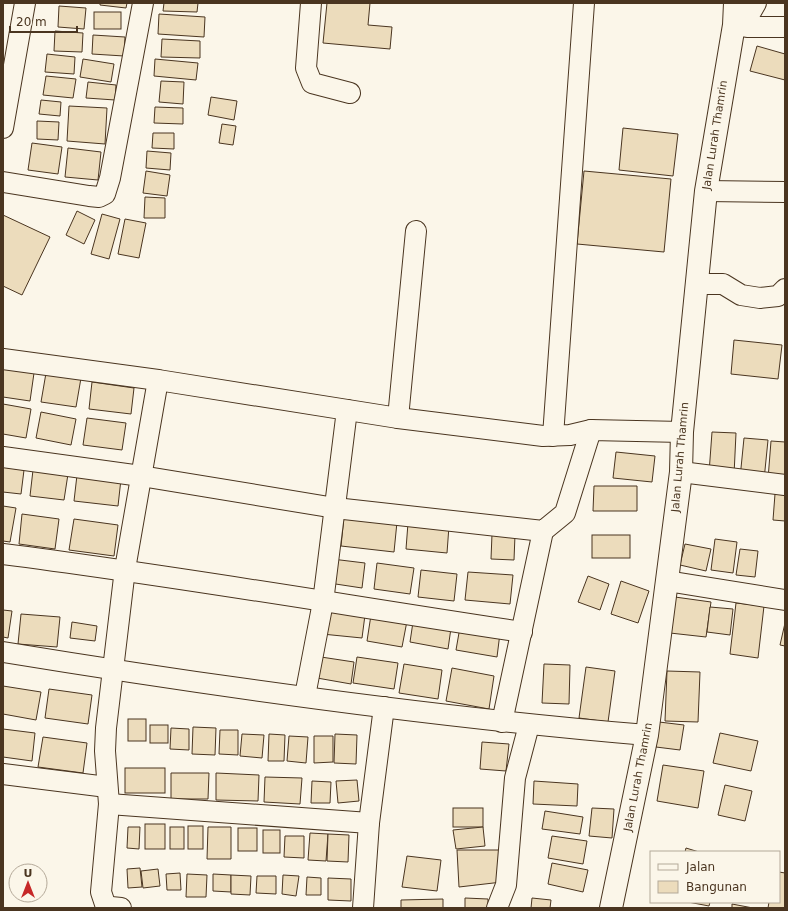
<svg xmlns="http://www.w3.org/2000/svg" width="788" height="911" viewBox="0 0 788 911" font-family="'DejaVu Sans',sans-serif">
  <rect width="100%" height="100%" fill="#fbf6e9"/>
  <!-- building -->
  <g fill="#ecdcbc" stroke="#4a3520">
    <path d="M100 3H127L126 8 100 5Z"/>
    <path d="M164 3H198L197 12 163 11Z"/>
    <path d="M327 3H370L368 25 392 27 390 49 323 43Z"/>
    <path d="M59 6 86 8 84 29 58 27Z"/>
    <rect x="94" y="12" width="27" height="17"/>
    <path d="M159 14 205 17 204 37 158 34Z"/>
    <path d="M55 31 83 33 82 52 54 51Z"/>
    <path d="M93 35 125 37 124 56 92 54Z"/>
    <path d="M162 39 200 41V58L161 57Z"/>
    <path d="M757 46 785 54V80L750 71Z"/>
    <path d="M47 54 75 57 74 74 45 72Z"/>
    <path d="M83 59 114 64 111 82 80 77Z"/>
    <path d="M155 59 198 63 196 80 154 76Z"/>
    <path d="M46 76 76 79 73 98 43 95Z"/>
    <path d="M161 81 184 82 183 104 159 102Z"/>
    <path d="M88 82 116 85 115 100 86 98Z"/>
    <path d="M211 97 237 101 234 120 208 115Z"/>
    <path d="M41 100 61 102 60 116 39 114Z"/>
    <path d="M69 106 107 108 105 144 67 141Z"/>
    <path d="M155 107 183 108V124L154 123Z"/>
    <path d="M37 121 59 122 58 140 37 139Z"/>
    <path d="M222 124 236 126 233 145 219 143Z"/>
    <path d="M623 128 678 134 673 176 619 170Z"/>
    <path d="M153 133H174V149L152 148Z"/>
    <path d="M32 143 62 147 58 174 28 170Z"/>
    <path d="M68 148 101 152 98 180 65 177Z"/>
    <path d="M147 151 171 153 170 170 146 168Z"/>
    <path d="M146 171 170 175 167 196 143 193Z"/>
    <path d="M584 171 671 179 664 252 577 244Z"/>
    <path d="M145 197 165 198V218H144Z"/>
    <path d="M77 211 95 220 84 244 66 235Z"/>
    <path d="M102 214 120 219 109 259 91 254Z"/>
    <path d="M3 215 50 237 22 295 3 286Z"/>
    <path d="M125 219 146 223 139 258 118 254Z"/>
    <path d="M734 340 782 345 778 379 731 374Z"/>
    <path d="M3 369 34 373 30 401 3 397Z"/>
    <path d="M46 373 81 378 76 407 41 402Z"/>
    <path d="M92 382 134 388 131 414 89 409Z"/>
    <path d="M3 404 31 409 26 438 3 434Z"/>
    <path d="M41 412 76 419 71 445 36 438Z"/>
    <path d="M87 418 126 423 122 450 83 445Z"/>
    <path d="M712 432 736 433 734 475 709 473Z"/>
    <path d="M744 438 768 440 764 480 740 478Z"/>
    <path d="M771 441 785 442V480L768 479Z"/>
    <path d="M616 452 655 456 652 482 613 478Z"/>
    <path d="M3 467 24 470 21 494 3 492Z"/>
    <path d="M33 470 68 474 64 500 30 496Z"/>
    <path d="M77 475 121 479 118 506 74 501Z"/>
    <path d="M594 486H637V511H593Z"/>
    <path d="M775 494 785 495V521L773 520Z"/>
    <path d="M3 506 16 508 10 542 3 541Z"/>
    <path d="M22 514 59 519 55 549 19 544Z"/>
    <path d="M344 517 397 522 394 552 341 546Z"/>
    <path d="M74 519 118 525 114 556 69 550Z"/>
    <path d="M408 523 449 526 447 553 406 549Z"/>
    <path d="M492 534 515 535 514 560 491 559Z"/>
    <rect x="592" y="535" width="38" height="23"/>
    <path d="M715 539 737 542 733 573 711 570Z"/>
    <path d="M685 544 711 549 706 571 680 565Z"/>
    <path d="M740 549 758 551 755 577 736 575Z"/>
    <path d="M332 559 365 563 362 588 329 583Z"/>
    <path d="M377 563 414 568 410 594 374 589Z"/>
    <path d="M421 570 457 574 454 601 418 597Z"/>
    <path d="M468 572 513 575 510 604 465 600Z"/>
    <path d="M588 576 609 584 600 610 578 602Z"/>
    <path d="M621 581 649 591 638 623 611 614Z"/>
    <path d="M675 597 711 602 706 637 670 633Z"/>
    <path d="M736 603 764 606 758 658 730 654Z"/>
    <path d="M710 607 733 609 730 635 707 632Z"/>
    <path d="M3 610 12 611 8 638 3 637Z"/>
    <path d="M325 610 365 615 362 638 322 634Z"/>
    <path d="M21 614 60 617 57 647 18 644Z"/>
    <path d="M371 615 407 621 402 647 367 641Z"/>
    <path d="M72 622 97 626 95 641 70 638Z"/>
    <path d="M413 622 451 628 448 649 410 642Z"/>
    <path d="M785 623V646L780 645Z"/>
    <path d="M460 627 500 633 497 657 456 650Z"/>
    <path d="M321 657 354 662 351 684 317 678Z"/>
    <path d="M357 657 398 663 394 689 353 683Z"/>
    <path d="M404 664 442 670 438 699 399 693Z"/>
    <path d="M544 664 570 665 569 704 542 703Z"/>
    <path d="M586 667 615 671 608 722 579 718Z"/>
    <path d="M452 668 494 676 489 709 446 701Z"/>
    <path d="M667 671 700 672 698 722 665 721Z"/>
    <path d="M3 686 41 692 36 720 3 714Z"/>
    <path d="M49 689 92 695 88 724 45 718Z"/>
    <rect x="128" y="719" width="18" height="22"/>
    <path d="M659 722 684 725 680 750 656 747Z"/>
    <rect x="150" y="725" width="18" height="18"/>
    <path d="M193 727 216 728 215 755 192 754Z"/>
    <path d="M171 728 189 729V750L170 749Z"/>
    <path d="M3 729 35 733 32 761 3 757Z"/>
    <path d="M220 730H238V755L219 754Z"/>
    <path d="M720 733 758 741 751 771 713 763Z"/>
    <path d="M242 734 264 735 262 758 240 756Z"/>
    <path d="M269 734 285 735 284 761H268Z"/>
    <path d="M335 734 357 735 356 764 334 763Z"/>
    <path d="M289 736 308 737 306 763 287 761Z"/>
    <path d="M314 736H333V762L314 763Z"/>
    <path d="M43 737 87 743 83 773 38 767Z"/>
    <path d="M482 742 509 744 506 771 480 769Z"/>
    <path d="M663 765 704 771 698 808 657 801Z"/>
    <rect x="125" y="768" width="40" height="25"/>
    <path d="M171 773H209L208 799H171Z"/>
    <path d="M216 773 259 775 258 801 216 800Z"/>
    <path d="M265 777 302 778 300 804 264 802Z"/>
    <path d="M357 780 359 801 338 803 336 781Z"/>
    <path d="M312 781 331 782 330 803H311Z"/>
    <path d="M534 781 578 784 577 806 533 804Z"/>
    <path d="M725 785 752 791 745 821 718 815Z"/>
    <rect x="453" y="808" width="30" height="19"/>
    <path d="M592 808 614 809 612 838 589 836Z"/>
    <path d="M545 811 583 817 580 834 542 829Z"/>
    <rect x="145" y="824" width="20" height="25"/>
    <rect x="188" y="826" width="15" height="23"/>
    <path d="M128 827H140L139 849 127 848Z"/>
    <rect x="170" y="827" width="14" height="22"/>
    <path d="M208 827H231V859H207Z"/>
    <path d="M483 827 485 846 456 849 453 830Z"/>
    <rect x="238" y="828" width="19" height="23"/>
    <rect x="263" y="830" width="17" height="23"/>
    <path d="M310 833 328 834 326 861 308 860Z"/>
    <path d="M328 834 349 835 348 862 327 861Z"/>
    <path d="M285 836H304V858L284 857Z"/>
    <path d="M552 836 587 841 583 864 548 858Z"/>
    <path d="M686 848 699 852H685Z"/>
    <path d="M457 850H499L502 882 459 887Z"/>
    <path d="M407 856 441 860 437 891 402 887Z"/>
    <path d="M552 863 588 870 583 892 548 884Z"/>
    <path d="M140 868 142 887 128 888 127 869Z"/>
    <path d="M158 869 160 886 143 888 141 871Z"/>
    <path d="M779 872 785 873V908H768L769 902H779Z"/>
    <path d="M180 873 181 890H167L166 874Z"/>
    <path d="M187 874 207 875 206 897H186Z"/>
    <path d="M213 874 231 875V892L213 891Z"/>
    <path d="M231 875 251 876 250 895 231 894Z"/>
    <path d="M283 875 299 876 296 896 282 894Z"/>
    <path d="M257 876H276V894L256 893Z"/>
    <path d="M307 877 321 878V895H306Z"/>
    <path d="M328 878 351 879V901L328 900Z"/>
    <path d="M465 898 488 899V908H465Z"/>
    <path d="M532 898 551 900 550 908H531Z"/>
    <path d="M443 899V908H401V900Z"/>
    <path d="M688 902H710L709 906Z"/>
    <path d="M732 904 753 908H732Z"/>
  </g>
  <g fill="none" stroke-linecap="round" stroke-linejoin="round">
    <!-- street casing -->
    <g stroke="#4a3520" stroke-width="22">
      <g id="street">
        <path d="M311 3 306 68 312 83 350 93"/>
        <path d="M734 25 749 27 748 17 756 3"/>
        <path d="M749 27H785"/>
        <path d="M3 128 25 3"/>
        <path d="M3 182 89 196 99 197 105 194 110 178 143 3"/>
        <path d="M706 191 785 192"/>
        <path d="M698 284H723L741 295 760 298 778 296 785 289"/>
        <path d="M3 359 158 380 398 418 543 436 570 435 591 430 682 432"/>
        <path d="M398 418 416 231"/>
        <path d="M553 436 584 3"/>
        <path d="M3 457 141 476 335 508 543 531 565 513 591 430"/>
        <path d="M681 472 785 485"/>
        <path d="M3 554C177 576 349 606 522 632"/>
        <path d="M667 581 785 600"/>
        <path d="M3 652C217 687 432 717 647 735"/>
        <path d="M305 696 323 602 347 410"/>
        <path d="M502 722 543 531"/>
        <path d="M3 774 107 787"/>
        <path d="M109 804 369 823"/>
        <path d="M121 908 111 907 105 904 101 892 109 804 105 751 106 728 125 569 158 380"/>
        <path d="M363 908 369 823 384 707"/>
        <path d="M497 908 506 885 515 778 529 725"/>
      </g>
    </g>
    <!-- secondary casing -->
    <g stroke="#4a3520" stroke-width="24">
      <path id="secondary" d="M611 908 647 735 681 472 682 432 706 191 734 25 735 3"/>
    </g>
    <!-- street -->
    <use href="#street" stroke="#fbf6e9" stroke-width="20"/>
    <!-- secondary -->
    <use href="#secondary" stroke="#fbf6e9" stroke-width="22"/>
  </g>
  <g text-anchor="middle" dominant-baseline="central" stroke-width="3" stroke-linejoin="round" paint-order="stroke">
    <!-- street labels -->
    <g font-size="11" fill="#4a3520" stroke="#fbf6e9">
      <text transform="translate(715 135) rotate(-81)">Jalan Lurah Thamrin</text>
      <text transform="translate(680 457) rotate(-85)">Jalan Lurah Thamrin</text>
      <text transform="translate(638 777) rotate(-79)">Jalan Lurah Thamrin</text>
    </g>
  </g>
  <!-- border -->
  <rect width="788" height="911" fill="none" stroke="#4a3520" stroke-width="8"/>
  <!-- legend -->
  <rect x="650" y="851" width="130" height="52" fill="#fbf6e9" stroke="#b4a999"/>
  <rect x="658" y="864" width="20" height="6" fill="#fbf6e9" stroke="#b4a999"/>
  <text x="686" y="871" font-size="12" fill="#4a3520">Jalan</text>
  <rect x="658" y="881" width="20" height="12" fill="#ecdcbc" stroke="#b4a999"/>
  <text x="686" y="891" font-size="12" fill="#4a3520">Bangunan</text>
  <!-- north arrow -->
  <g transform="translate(28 883)"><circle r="19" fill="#fbf6e9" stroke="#b4a999"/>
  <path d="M0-3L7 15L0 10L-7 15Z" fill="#c62828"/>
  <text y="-6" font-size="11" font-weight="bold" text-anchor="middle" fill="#4a3520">U</text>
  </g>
  <!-- scale -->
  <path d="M10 26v6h67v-6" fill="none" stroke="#4a3520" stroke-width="2"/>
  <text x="16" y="26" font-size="12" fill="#4a3520" stroke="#fbf6e9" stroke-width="3" paint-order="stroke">20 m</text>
</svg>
